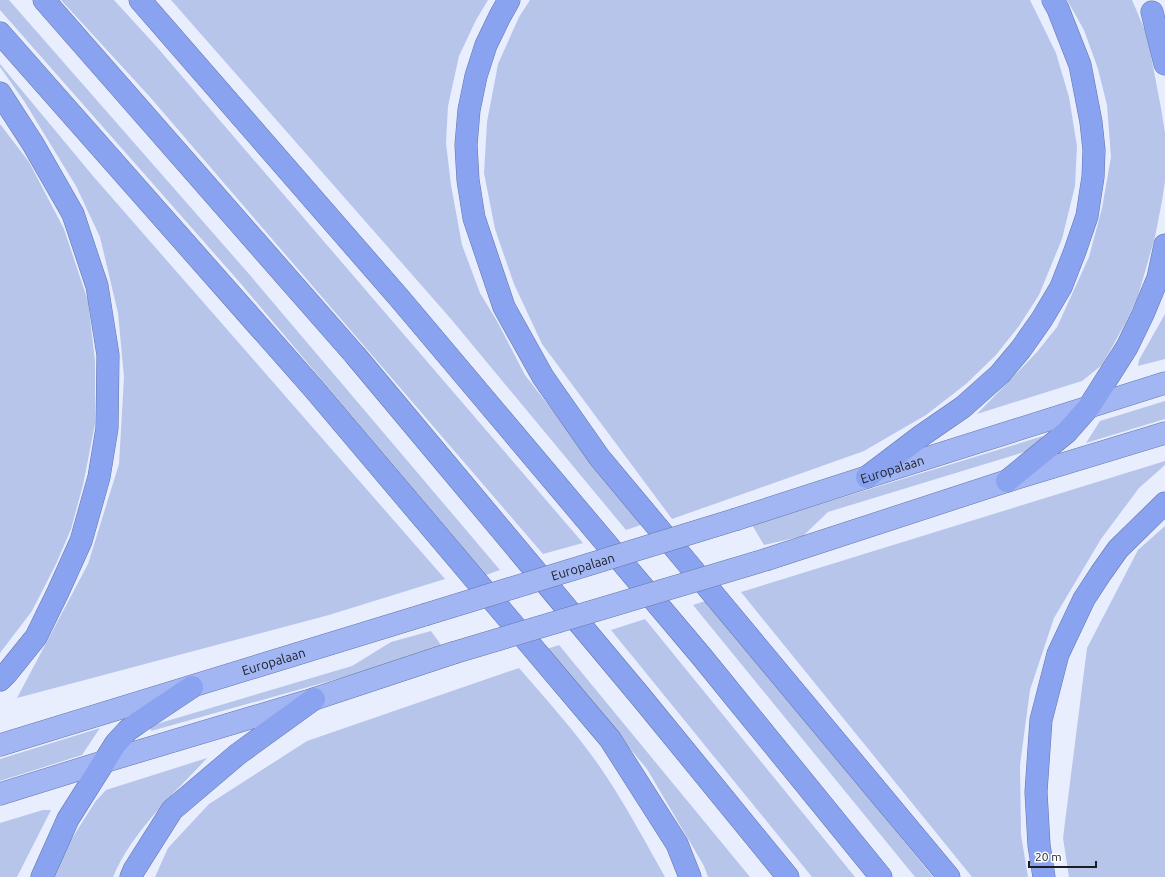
<svg xmlns="http://www.w3.org/2000/svg" width="1165" height="877" viewBox="0 0 1165 877" font-family="Ubuntu,sans-serif">
  <rect width="100%" height="100%" fill="#e8eefe"/>
  <!-- green -->
  <g fill="#b8c5ea">
    <path d="M0 0H9L249 274 500 570 486 575 242 285 0 10Z"/>
    <path d="M61 0H114L156 46 583 543 543 554 150 97Z"/>
    <path d="M171 0H488L476 20 459 56 448 106 446 143 451 185 462 245 480 293 497 321 525 375 641 525 626 530 451 319Z"/>
    <path d="M530 0H1030L1056 53 1069 97 1077 146 1075 186 1062 239 1039 295 1019 326 996 355 966 384 926 415 864 451 672 519 542 344 514 284 495 229 484 173 487 122 498 64 519 17Z"/>
    <path d="M1067 0H1132L1147 35 1161 108 1165 133V181L1162 201 1155 237 1138 296 1126 322 1102 365 1082 381 977 414 1037 352 1057 327 1089 257 1102 208 1111 157 1107 105 1098 69 1084 30Z"/>
    <path d="M0 64 93 176 445 579 329 615 17 698 88 564 119 464 124 377 118 313 100 237 76 186 24 101 0 67Z"/>
    <path d="M0 124 29 162 64 229 88 301 95 361V424L83 485 71 529 56 564 32 611 0 653Z"/>
    <path d="M1165 314V359L1138 366 1139 360Z"/>
    <path d="M1165 401V419L1086 443 1100 421Z"/>
    <path d="M1043 436 1034 449 828 512 803 536 764 545 752 525Z"/>
    <path d="M1165 461V465L1139 488 1101 539 1054 618 1030 690 1020 765 1021 835 1028 877H972L741 592Z"/>
    <path d="M1165 526V877H1069L1063 838 1087 648 1138 550Z"/>
    <path d="M708 600 933 877H915L693 605Z"/>
    <path d="M645 619 855 877H812L611 630Z"/>
    <path d="M431 631 444 649 151 731 150 726 352 666 391 642Z"/>
    <path d="M559 645 750 877H708L704 866 647 769 547 649Z"/>
    <path d="M519 668C551 705 584 741 610 782 630 813 647 845 665 877H155L168 848 209 804 307 741Z"/>
    <path d="M100 728 82 755 0 781V759Z"/>
    <path d="M207 758C173 795 133 830 113 877H54L64 851 95 802 106 790Z"/>
    <path d="M43 810H51L17 877H0V823Z"/>
  </g>
  <g fill="none" stroke-linecap="round" stroke-linejoin="round">
    <!-- trunk casing -->
    <g stroke="#6374a8" stroke-width="23">
      <g id="trunk">
        <path id="s1" d="M737 519 867 477 1165 383"/>
        <path d="M768 559 1007 481 1165 433"/>
        <path id="s2" d="M0 745 424 615"/>
        <path d="M0 794 103 762 314 699 453 653"/>
      </g>
    </g>
    <!-- motorway casing -->
    <g stroke="#6374a8" stroke-width="23">
      <g id="motorway">
        <path d="M44 0 355 355 641 697 788 877"/>
        <path d="M140 0 401 300 702 657 881 877"/>
        <path d="M509 0 500 16 486 45 476 76 469 110 466 145 468 180 474 218 504 307 543 377 599 457 949 877"/>
        <path d="M1152 12 1165 64"/>
        <path d="M0 33 314 389 610 739 677 844 690 877"/>
        <path d="M0 93 33 144 73 214 97 286 108 355 107 428 99 477 81 541 58 592 36 637 7 673 0 680"/>
        <path d="M867 477 921 436 963 407 1000 374 1021 349 1042 319 1061 287 1075 251 1087 216 1093 177 1094 150 1091 122 1080 65 1058 9 1053 0"/>
        <path d="M1007 481 1067 432 1089 407 1127 347 1143 314 1158 278 1165 245"/>
        <path d="M42 877 68 819 116 743 128 730 138 723 192 687"/>
        <path d="M131 877 134 870 172 810 238 754 314 699"/>
        <path d="M1044 877 1039 845 1036 792 1041 720 1058 654 1084 599 1101 573 1118 549 1165 503"/>
      </g>
    </g>
    <!-- trunk -->
    <use href="#trunk" stroke="#a2b6f3" stroke-width="22"/>
    <!-- motorway -->
    <use href="#motorway" stroke="#8aa3f0" stroke-width="22"/>
    <!-- trunk-bridge casing -->
    <g stroke="#6374a8" stroke-width="23" stroke-linecap="butt">
      <g id="trunk-bridge">
        <path id="s3" d="M424 615 737 519"/>
        <path d="M453 653 768 559"/>
      </g>
    </g>
    <!-- trunk-bridge -->
    <use href="#trunk-bridge" stroke="#a2b6f3" stroke-width="22"/>
  </g>
  <g text-anchor="middle" dominant-baseline="central" stroke-width="4" stroke-linejoin="round" paint-order="stroke">
    <!-- street labels -->
    <g font-size="13" fill="#1b1d22" stroke="#fff">
      <text stroke="none"><textPath href="#s1" startOffset="163">Europalaan</textPath></text>
      <text stroke="none"><textPath href="#s3" startOffset="166">Europalaan</textPath></text>
      <text stroke="none"><textPath href="#s2" startOffset="286">Europalaan</textPath></text>
    </g>
  </g>
  <!-- scale -->
  <path d="M1029 861v6h67v-6" fill="none" stroke="#1b1d22" stroke-width="2"/>
  <text x="1035" y="861" font-size="12" fill="#1b1d22" stroke="#ffffff" stroke-width="3" paint-order="stroke">20 m</text>
</svg>
